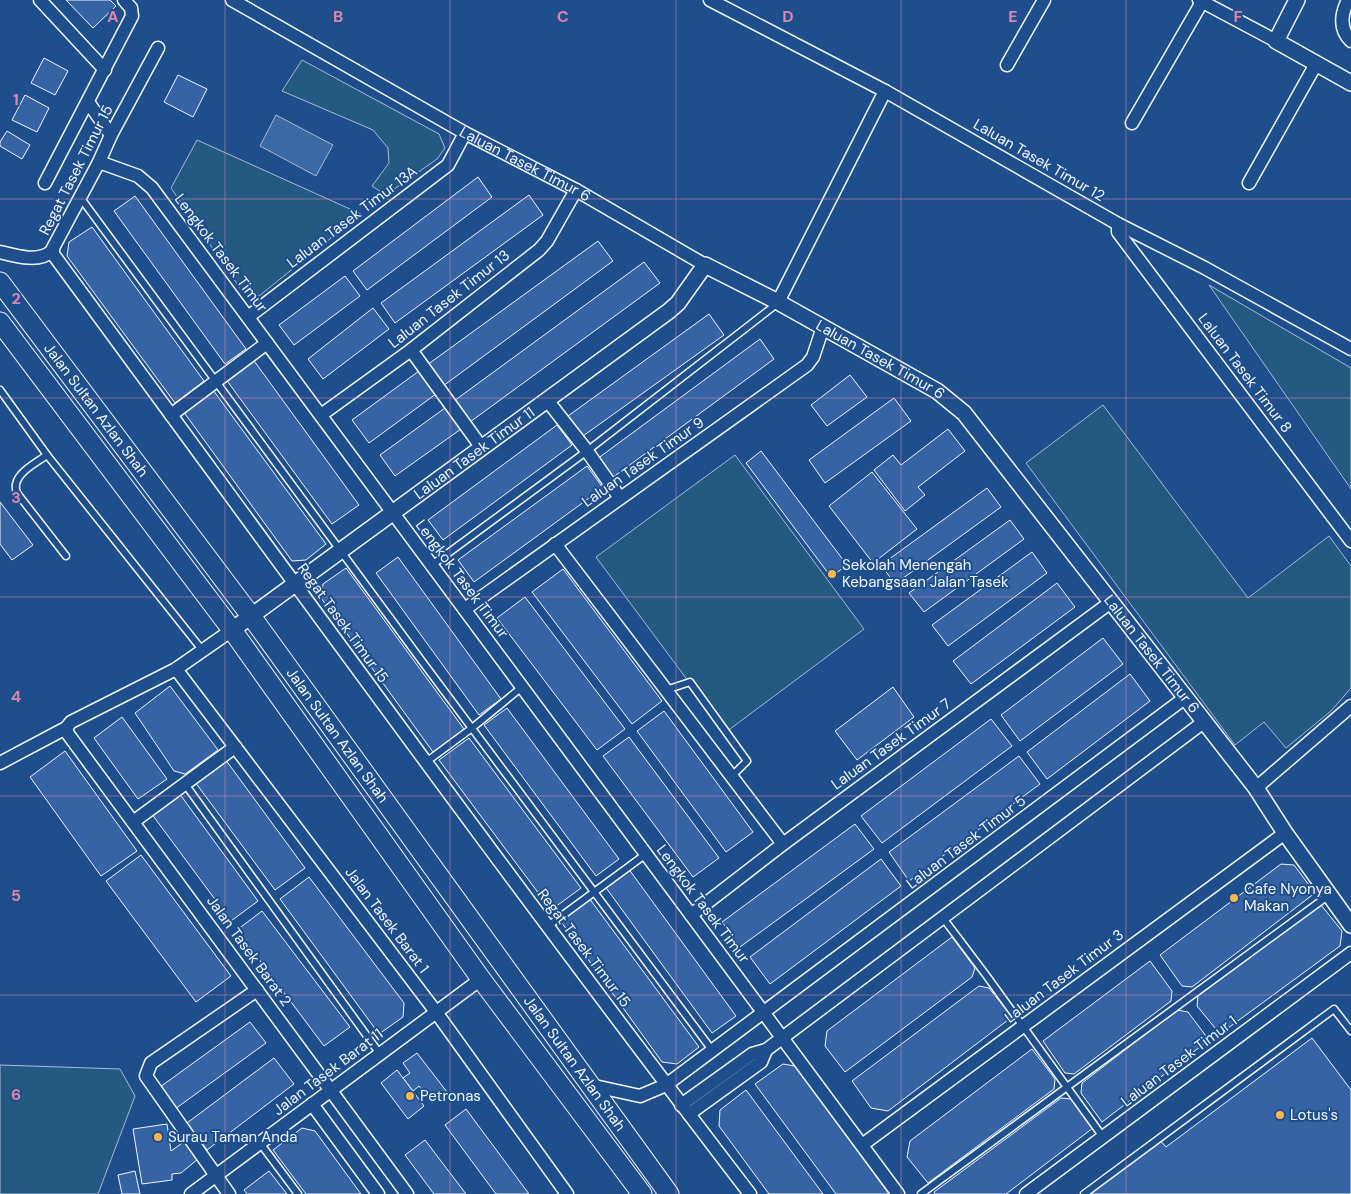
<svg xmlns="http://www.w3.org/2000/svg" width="1351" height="1194" viewBox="0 0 1351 1194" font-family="'DM Sans',sans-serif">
  <rect width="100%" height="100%" fill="#1f4e8c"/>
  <!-- green -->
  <g fill="#245a82" stroke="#a8bbd7">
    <path d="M302 60 439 134 445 148 437 159 386 195 372 186 389 163 388 148 373 130 282 91Z"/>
    <path d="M197 140 361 214 259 296 242 291 171 188Z"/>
    <path d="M1209 285 1351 368V489Z"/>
    <path d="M1103 405 1248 598 1329 536 1351 566V688L1331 711 1286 748 1264 722 1235 745 1026 463Z"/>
    <path d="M735 455 864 629 726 732 596 557Z"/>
    <path d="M0 1065 120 1069 135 1096 98 1194H0Z"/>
  </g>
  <!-- water -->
  <path fill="#3b69a3" stroke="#a8bbd7" d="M276 115 333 145 316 176 260 146Z"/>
  <!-- building -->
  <g fill="#3563a3" stroke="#f2f6ff">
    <path d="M66 0H110L116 6 93 28Z"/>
    <path d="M44 58 68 71 55 95 31 83Z"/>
    <path d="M178 75 207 89 193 117 164 102Z"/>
    <path d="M25 95 49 108 37 132 12 120Z"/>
    <path d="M7 131 30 145 22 159 0 146V142Z"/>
    <path d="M478 177 492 197 367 290 353 271Z"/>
    <path d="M529 195 543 215 395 323 381 303Z"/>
    <path d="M135 196 246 349 225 364 114 211Z"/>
    <path d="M92 227 204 381 175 403 67 256 69 242Z"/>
    <path d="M598 241 613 261 443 386 427 365Z"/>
    <path d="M644 262 660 283 470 422 454 401Z"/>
    <path d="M345 276 360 296 294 345 279 325Z"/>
    <path d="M373 308 389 329 323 379 308 359Z"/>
    <path d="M709 314 724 335 583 436 568 416Z"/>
    <path d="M760 339 774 359 612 478 597 459Z"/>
    <path d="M252 358 359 505 332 524 225 378Z"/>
    <path d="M419 371 436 394 369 443 352 420Z"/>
    <path d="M850 375 867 397 827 426 811 405Z"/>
    <path d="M213 390 326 544 306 560 292 561 183 411Z"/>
    <path d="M894 398 911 421 825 483 809 460Z"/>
    <path d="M445 408 461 429 395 476 380 455Z"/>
    <path d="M557 425 572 445 443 540 428 520Z"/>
    <path d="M948 429 965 451 918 487 925 495 905 511 874 470 893 455 901 465Z"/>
    <path d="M761 451 847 565 831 577 746 463Z"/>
    <path d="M587 466 603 488 474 582 458 560Z"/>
    <path d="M872 472 917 529 873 563 829 506Z"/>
    <path d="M987 488 1001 507 895 584 881 565Z"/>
    <path d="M0 502 33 545 12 560 0 544Z"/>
    <path d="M1010 520 1024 539 924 612 909 593Z"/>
    <path d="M1032 552 1047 573 948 646 932 625Z"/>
    <path d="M398 557 501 699 479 715 376 573Z"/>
    <path d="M346 568 464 729 433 752 321 598 323 584Z"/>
    <path d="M563 569 662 701 632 724 532 592Z"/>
    <path d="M1057 583 1075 607 971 684 953 661Z"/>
    <path d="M525 597 625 729 597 750 497 618Z"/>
    <path d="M1103 638 1123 664 1020 741 1001 715Z"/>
    <path d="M1130 674 1150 701 1047 779 1027 752Z"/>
    <path d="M170 686 218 750 185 774 174 771 135 713Z"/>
    <path d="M893 687 914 717 857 760 835 731Z"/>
    <path d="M507 708 619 859 596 876 484 725Z"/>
    <path d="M664 711 753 832 726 852 637 731Z"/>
    <path d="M122 717 167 779 138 799 94 738Z"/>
    <path d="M991 719 1012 746 882 843 861 816Z"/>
    <path d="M629 737 719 858 693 877 603 756Z"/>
    <path d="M469 738 581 888 551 910 439 760Z"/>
    <path d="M65 751 137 851 101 876 30 777Z"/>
    <path d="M1019 756 1040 784 909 881 889 852Z"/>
    <path d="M225 759 305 868 275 890 195 782Z"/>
    <path d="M179 793 258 901 231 921 151 813Z"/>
    <path d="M855 824 874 849 740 947 722 922Z"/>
    <path d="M141 855 231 976 196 1002 106 881Z"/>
    <path d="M881 859 901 886 770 984 750 957Z"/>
    <path d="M1281 864 1294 865 1315 893 1192 987 1182 986 1160 955Z"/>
    <path d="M628 868 736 1016 712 1033 604 885Z"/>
    <path d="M309 877 404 1003 403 1017 379 1034 280 899Z"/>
    <path d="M589 898 699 1047 677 1064 662 1062 559 919Z"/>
    <path d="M1321 905 1342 931 1340 946 1220 1034 1197 1006 1198 996Z"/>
    <path d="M262 911 350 1027 324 1046 237 930Z"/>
    <path d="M952 937 975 968 972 977 845 1072 825 1046 827 1031Z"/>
    <path d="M1150 961 1172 991 1171 1001 1074 1074 1065 1073 1043 1041Z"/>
    <path d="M979 986 989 988 1012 1017 888 1111 871 1108 852 1081Z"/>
    <path d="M1177 1010 1188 1012 1209 1040 1102 1122 1081 1093 1082 1083Z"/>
    <path d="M250 1022 266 1043 175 1109 160 1087Z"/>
    <path d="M1312 1038 1351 1090V1194H1088L1160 1140 1166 1147Z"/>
    <path d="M1032 1049 1055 1079 1054 1089 928 1183 907 1157 910 1141Z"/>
    <path d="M417 1053 447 1092 432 1103 419 1086 413 1091 403 1078 410 1073 403 1063Z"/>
    <path d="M274 1058 294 1084 207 1150 187 1123Z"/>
    <path d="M783 1064 795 1066 889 1194H836L755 1084Z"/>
    <path d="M397 1070 424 1106 408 1119 381 1083Z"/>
    <path d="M746 1090 823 1194H769L719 1126 720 1110Z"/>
    <path d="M1061 1098 1071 1099 1093 1128 1006 1194H935L934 1192Z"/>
    <path d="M466 1109 529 1194H496L445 1125Z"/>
    <path d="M167 1124 171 1151 185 1141 198 1159 181 1173 172 1174V1180L142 1184 133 1129Z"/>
    <path d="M302 1128 315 1131 361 1194H306L273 1150Z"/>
    <path d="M425 1140 466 1194H434L405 1155Z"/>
    <path d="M135 1171 140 1194H122L118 1175Z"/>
    <path d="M269 1171 287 1194H247L244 1190Z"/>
  </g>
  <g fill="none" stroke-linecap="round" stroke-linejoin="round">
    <!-- service casing -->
    <g stroke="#f2f6ff" stroke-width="9">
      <g id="service">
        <path d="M80 197 424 664 712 1050"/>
        <path d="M0 390 47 455 203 651"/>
        <path d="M47 455C35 464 10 475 17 493L66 556"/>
        <path d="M432 565 587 451 778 303"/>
        <path d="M666 690 690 682 747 761 732 776"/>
        <path d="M426 762 472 728 522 687"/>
        <path d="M185 784 380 1054"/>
        <path d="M943 918 986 975 1103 1137"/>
        <path d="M548 926 646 854"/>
        <path d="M260 1143 298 1194"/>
        <path d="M921 1194 1329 895"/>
        <path d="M1084 1194 1334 1009 1351 1031"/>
      </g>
    </g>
    <!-- minor casing -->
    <g stroke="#f2f6ff" stroke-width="15">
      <g id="minor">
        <path d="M40 0 105 70"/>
        <path id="s1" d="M232 0 465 133 576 190 705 265"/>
        <path d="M710 0 885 91 1118 224 1203 267 1351 349"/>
        <path d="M1199 0 1276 41"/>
        <path d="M1348 0C1341 14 1339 29 1351 41"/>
        <path d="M158 48 111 135 99 162 53 248V254C284 568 513 885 750 1194"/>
        <path d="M1007 65 1044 0"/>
        <path d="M88 102 111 135"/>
        <path d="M1132 123 1202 2"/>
        <path d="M99 162 138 176 152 188 898 1194"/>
        <path d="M45 183 132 16 131 8 124 0"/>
        <path d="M1249 183 1316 64"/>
        <path d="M1118 224V232L1351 541"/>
        <path d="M0 252C16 256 39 263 52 251"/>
        <path d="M778 302 885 91"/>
        <path d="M248 317 448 165 465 133"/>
        <path d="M411 350 482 448"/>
        <path d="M547 400 587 451 620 498"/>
        <path d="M171 415 267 343"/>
        <path d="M321 415 411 350 539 250 547 241 576 190"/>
        <path d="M555 544 783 844"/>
        <path d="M465 609 807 365 813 357 823 327"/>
        <path d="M176 669 436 1012 567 1194"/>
        <path d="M66 728 68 734 407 1194"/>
        <path d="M0 763 66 728 71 722 176 669 232 630"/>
        <path d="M1256 788 1351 706"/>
        <path d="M133 822 235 747"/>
        <path d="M691 915 783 844 1111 602"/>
        <path d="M590 1085 640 1096 666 1085 1186 697"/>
        <path d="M312 1104 378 1194"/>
        <path d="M681 1105 752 1054 766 1050 782 1038 1205 721"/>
        <path d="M689 1114 761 1062 766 1050"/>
        <path d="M862 1145 1285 833"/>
        <path d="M191 1194 481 979"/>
        <path d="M229 1194 146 1076 151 1063 257 990"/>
        <path d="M1026 1194 1351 953"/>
      </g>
    </g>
    <!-- tertiary casing -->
    <g stroke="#f2f6ff" stroke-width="18">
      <g id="tertiary">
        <path d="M1297 0 1276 41 1351 83"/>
        <path id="s2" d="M232 630 669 311 678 303 705 265 778 302 937 391 964 413 1256 788 1285 833 1351 925"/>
      </g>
    </g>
    <!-- primary casing -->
    <g stroke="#f2f6ff" stroke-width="21">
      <g id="primary">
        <path id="s3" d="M0 282 251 616 669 1194"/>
        <path d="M0 322 232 630 481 979 642 1194"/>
      </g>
    </g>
    <!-- service -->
    <use href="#service" stroke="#1f4e8c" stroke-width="6"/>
    <!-- minor -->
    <use href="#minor" stroke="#1f4e8c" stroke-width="12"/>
    <!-- tertiary -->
    <use href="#tertiary" stroke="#1f4e8c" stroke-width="15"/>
    <!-- primary -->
    <use href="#primary" stroke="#1f4e8c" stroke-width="19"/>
  </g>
  <!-- grid -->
  <path fill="none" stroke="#da87ad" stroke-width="1" stroke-opacity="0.55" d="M225 0V1194M450 0V1194M676 0V1194M901 0V1194M1126 0V1194M0 199H1351M0 398H1351M0 597H1351M0 796H1351M0 995H1351"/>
  <!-- markers -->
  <g fill="#ffb74d" stroke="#1f4e8c" stroke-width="2">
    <circle cx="832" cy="574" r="5"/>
    <circle cx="1234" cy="898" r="5"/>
    <circle cx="410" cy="1096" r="5"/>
    <circle cx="1280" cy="1115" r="5"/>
    <circle cx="158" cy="1137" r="5"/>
  </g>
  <g text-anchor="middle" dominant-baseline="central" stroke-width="4" stroke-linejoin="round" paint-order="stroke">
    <!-- street labels -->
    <g font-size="15" fill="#f2f6ff" stroke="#1f4e8c">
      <text transform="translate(1039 160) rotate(30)">Laluan Tasek Timur 12</text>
      <text stroke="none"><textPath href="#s1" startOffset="336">Laluan Tasek Timur 6</textPath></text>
      <text transform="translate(76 170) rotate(-63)">Regat Tasek Timur 15</text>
      <text transform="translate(352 217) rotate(-37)">Laluan Tasek Timur 13A</text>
      <text transform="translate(221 253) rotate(53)">Lengkok Tasek Timur</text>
      <text transform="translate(449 299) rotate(-38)">Laluan Tasek Timur 13</text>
      <text stroke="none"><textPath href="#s2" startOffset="799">Laluan Tasek Timur 6</textPath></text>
      <text transform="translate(1245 373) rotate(53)">Laluan Tasek Timur 8</text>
      <text stroke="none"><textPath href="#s3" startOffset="160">Jalan Sultan Azlan Shah</textPath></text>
      <text stroke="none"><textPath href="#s2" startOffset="300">Laluan Tasek Timur 11</textPath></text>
      <text transform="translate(643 462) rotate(-35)">Laluan Tasek Timur 9</text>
      <text transform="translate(462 579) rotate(53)">Lengkok Tasek Timur</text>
      <text transform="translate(343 623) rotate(54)">Regat Tasek Timur 15</text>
      <text stroke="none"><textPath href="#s2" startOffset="1204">Laluan Tasek Timur 6</textPath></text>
      <text stroke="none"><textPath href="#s3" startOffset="565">Jalan Sultan Azlan Shah</textPath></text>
      <text transform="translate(891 744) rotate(-36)">Laluan Tasek Timur 7</text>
      <text transform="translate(966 842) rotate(-37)">Laluan Tasek Timur 5</text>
      <text transform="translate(703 904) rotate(53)">Lengkok Tasek Timur</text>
      <text transform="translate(387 920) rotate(53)">Jalan Tasek Barat 1</text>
      <text transform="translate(584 948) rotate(53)">Regat Tasek Timur 15</text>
      <text transform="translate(249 951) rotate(54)">Jalan Tasek Barat 2</text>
      <text transform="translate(1064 976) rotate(-37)">Laluan Tasek Timur 3</text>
      <text transform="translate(1179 1061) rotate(-37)">Laluan Tasek Timur 1</text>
      <text stroke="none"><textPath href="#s3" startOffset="970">Jalan Sultan Azlan Shah</textPath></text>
      <text transform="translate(328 1072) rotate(-37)">Jalan Tasek Barat 11</text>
    </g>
    <!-- poi labels -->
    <g font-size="15" fill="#f2f6ff" stroke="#1f4e8c" text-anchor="start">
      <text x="842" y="565">Sekolah Menengah<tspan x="842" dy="17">Kebangsaan Jalan Tasek</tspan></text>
      <text x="1244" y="889">Cafe Nyonya<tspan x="1244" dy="17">Makan</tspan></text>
      <text x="420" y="1096">Petronas</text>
      <text x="1290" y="1115">Lotus's</text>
      <text x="168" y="1137">Surau Taman Anda</text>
    </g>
  </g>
  <g font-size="16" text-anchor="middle" font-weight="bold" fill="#da87ad" stroke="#1f4e8c" stroke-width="4" stroke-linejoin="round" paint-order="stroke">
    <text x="113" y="22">A</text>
    <text x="338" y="22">B</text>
    <text x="563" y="22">C</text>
    <text x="788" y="22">D</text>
    <text x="1013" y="22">E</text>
    <text x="1238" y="22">F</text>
    <text x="16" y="105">1</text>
    <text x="16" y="304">2</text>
    <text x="16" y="503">3</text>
    <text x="16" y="702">4</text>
    <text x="16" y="901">5</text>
    <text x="16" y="1100">6</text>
  </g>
</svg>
